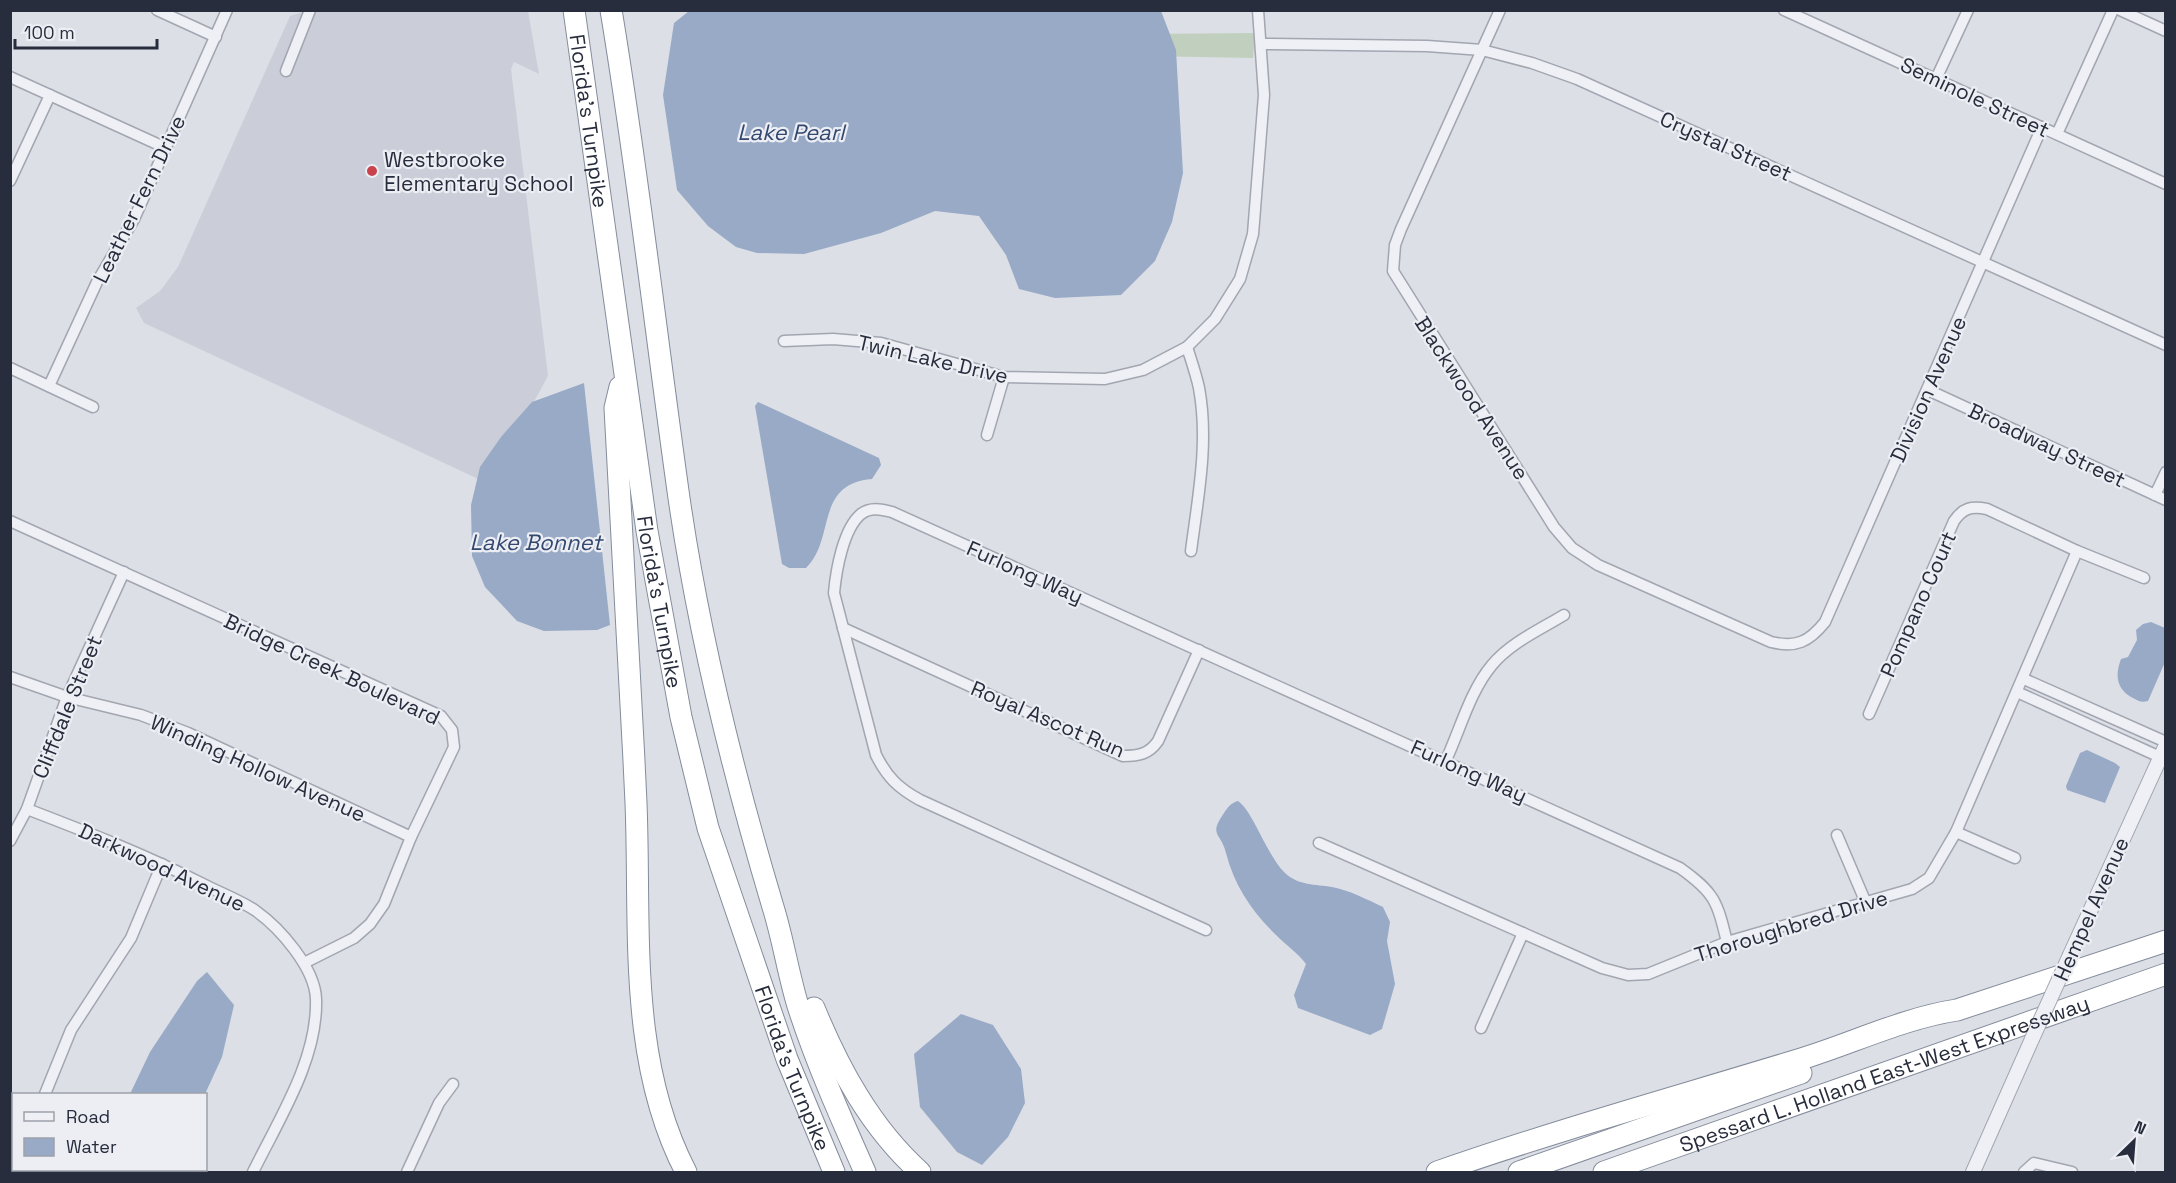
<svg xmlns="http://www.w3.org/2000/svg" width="2176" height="1183" viewBox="0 0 2176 1183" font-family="'Space Grotesk',sans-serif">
  <rect width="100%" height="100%" fill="#dcdfe6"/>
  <!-- built -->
  <path fill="#cbced8" d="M309 10 528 11 539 74 514 62 511 69 548 376 489 484 144 323 136 308 160 291 178 267 290 16Z"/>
  <!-- green -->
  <path fill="#c1d0be" d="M1255 33 1253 58 1144 56 1145 34Z"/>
  <!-- water -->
  <g fill="#98aac6">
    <path d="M689 11H1161L1176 50 1183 173 1172 222 1155 261 1121 295 1055 298 1019 289 1006 255 979 216 935 211 881 233 804 254 757 253 736 247 708 226 677 190 663 95 674 23Z"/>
    <path d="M584 383 610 625 597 630 544 631 517 621 485 587 472 556 471 505 480 467 501 437 532 402Z"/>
    <path d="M758 402 879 458 881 465 872 479C814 484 836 539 806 568H789L782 564 755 406Z"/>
    <path d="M2151 622 2165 628V662L2148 701C2141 703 2139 701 2133 698 2116 689 2115 675 2121 659L2128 657 2137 640 2136 630 2143 624Z"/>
    <path d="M2087 750 2115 763 2120 767 2105 803 2067 790 2066 786 2080 753Z"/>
    <path d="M1238 801C1253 811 1266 854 1285 873 1299 886 1315 884 1332 887 1349 890 1368 900 1383 907L1390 922 1387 941 1395 984 1382 1029 1370 1035 1298 1008 1294 995 1306 964C1298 953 1286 945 1276 935 1252 912 1234 885 1226 853 1221 832 1208 836 1224 813 1228 807 1231 803 1238 801Z"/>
    <path d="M207 972 234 1005 222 1057 205 1094H130L150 1052 197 981Z"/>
    <path d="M961 1014 993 1025 1021 1069 1025 1103 1008 1137 982 1165 957 1152 920 1107 914 1054Z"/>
  </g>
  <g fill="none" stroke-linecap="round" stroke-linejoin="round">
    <!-- minor casing -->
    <g stroke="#a2a6b0" stroke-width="13">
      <g id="minor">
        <path d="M157 10 216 37"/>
        <path d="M1500 10 1401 229 1395 245 1393 271 1554 527 1572 548 1598 565 1771 642C1796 648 1809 642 1825 622L2042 127"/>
        <path d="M1784 10 2166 184"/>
        <path d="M2120 10 2166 31"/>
        <path d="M1262 44 1427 46 1482 50 1532 63 1577 79 2166 345"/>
        <path d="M286 71 310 10"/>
        <path d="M10 77 166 148"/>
        <path d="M1936 79 1968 10"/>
        <path d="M2057 134 2113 10"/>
        <path d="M10 181 50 95"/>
        <path d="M784 341 833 339 881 343 1004 377 1105 379 1143 370 1187 347 1215 319 1240 279 1253 234 1264 95 1258 10"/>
        <path d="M1187 347C1191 360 1196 374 1199 388 1209 442 1198 497 1191 551"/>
        <path d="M10 368 93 407"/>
        <path d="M49 386 97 282 134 219 227 10"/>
        <path d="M1928 390 2166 500"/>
        <path d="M987 435 1004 377"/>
        <path d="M2155 495 2166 472"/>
        <path d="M10 521 441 716 452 730 454 747 411 837 384 904 370 924 354 938 304 963"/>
        <path d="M843 628 1123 756C1139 756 1149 754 1158 741L1199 650"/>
        <path d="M10 677 67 697 141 715 188 733 411 837"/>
        <path d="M2024 679 2166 742"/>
        <path d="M2017 692 2160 757"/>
        <path d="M1869 714 1954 521C1963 508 1971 506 1987 509L2077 551 2144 578"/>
        <path d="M1446 760C1460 730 1470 691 1492 665 1510 643 1541 629 1564 615"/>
        <path d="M27 809C87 832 146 855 203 884 220 893 240 900 256 911 280 928 315 968 316 999 318 1059 279 1119 253 1172"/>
        <path d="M1956 832 2015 858"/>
        <path d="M1837 835 1866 903"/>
        <path d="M10 841 27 809 67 697 124 572"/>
        <path d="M1319 843 1602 968 1628 975 1648 974 1727 942 1912 889 1929 878 1956 832 2077 551"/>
        <path d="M1206 930 920 800C898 788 887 777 876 755L834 593C836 571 843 529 861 514 870 507 881 509 892 512L1680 868C1715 893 1717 901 1727 942"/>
        <path d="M1481 1028 1523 933"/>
        <path d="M45 1094 71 1030 131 938 162 864"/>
        <path d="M27 1170V1172"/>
        <path d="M407 1172 439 1103 453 1084"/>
        <path d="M2024 1172 2034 1163 2072 1172"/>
      </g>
    </g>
    <!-- tertiary casing -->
    <g stroke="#a2a6b0" stroke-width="16">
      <g id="tertiary">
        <path d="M2070 955 2166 745"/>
        <path d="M1973 1172 2032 1039"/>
      </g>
    </g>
    <!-- motorway casing -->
    <g stroke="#848c9c" stroke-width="23">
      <g id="motorway">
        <path id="s1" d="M574 10 647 531 681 717 708 828 787 1059 834 1172"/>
        <path d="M611 10C638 172 656 335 679 498 699 637 733 773 773 907 783 939 788 973 798 1006 816 1062 841 1118 865 1172"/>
        <path d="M620 387 615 408C621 539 630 671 636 803 641 926 627 1059 686 1172"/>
        <path d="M814 1008C839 1069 871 1128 920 1172"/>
        <path d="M1437 1172C1557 1130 1680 1096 1801 1059 1853 1043 1904 1018 1957 1010L2166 941"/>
        <path d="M1519 1172 1801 1073"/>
        <path id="s2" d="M1604 1172 2166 974"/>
      </g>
    </g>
    <!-- minor -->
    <use href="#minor" stroke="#eff0f5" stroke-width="10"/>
    <!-- tertiary -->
    <use href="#tertiary" stroke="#eff0f5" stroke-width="14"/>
    <!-- motorway -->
    <use href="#motorway" stroke="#fff" stroke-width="21"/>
    <!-- tertiary-bridge casing -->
    <g stroke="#a2a6b0" stroke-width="16" stroke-linecap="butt">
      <path id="tertiary-bridge" d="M2032 1039 2070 955"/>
    </g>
    <!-- tertiary-bridge -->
    <use href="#tertiary-bridge" stroke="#eff0f5" stroke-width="14"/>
  </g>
  <!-- markers -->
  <circle fill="#c9434d" stroke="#eceef4" stroke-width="2" cx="372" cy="171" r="6"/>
  <g text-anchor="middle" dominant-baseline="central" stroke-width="4.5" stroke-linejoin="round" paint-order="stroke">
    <!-- street labels -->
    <g font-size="21" fill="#272d3c" stroke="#eceef4">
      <text transform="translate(1975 97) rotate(25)">Seminole Street</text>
      <text stroke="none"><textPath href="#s1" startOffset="112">Florida's Turnpike</textPath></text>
      <text transform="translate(1726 146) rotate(24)">Crystal Street</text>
      <text transform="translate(139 199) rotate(-64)">Leather Fern Drive</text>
      <text transform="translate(933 359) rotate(13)">Twin Lake Drive</text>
      <text transform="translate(1928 389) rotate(-66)">Division Avenue</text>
      <text transform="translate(1472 398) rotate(57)">Blackwood Avenue</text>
      <text transform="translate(2047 445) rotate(25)">Broadway Street</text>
      <text transform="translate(1025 572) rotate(24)">Furlong Way</text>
      <text stroke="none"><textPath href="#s1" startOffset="598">Florida's Turnpike</textPath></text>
      <text transform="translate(1918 604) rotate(-66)">Pompano Court</text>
      <text transform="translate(332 669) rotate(25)">Bridge Creek Boulevard</text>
      <text transform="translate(67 707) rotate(-68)">Cliffdale Street</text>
      <text transform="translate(1048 719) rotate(23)">Royal Ascot Run</text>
      <text transform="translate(258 768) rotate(24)">Winding Hollow Avenue</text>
      <text transform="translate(1469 771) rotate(24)">Furlong Way</text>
      <text transform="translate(162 867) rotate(25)">Darkwood Avenue</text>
      <text transform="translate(2091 909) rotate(-66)">Hempel Avenue</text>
      <text transform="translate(1791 926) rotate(-17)">Thoroughbred Drive</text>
      <text stroke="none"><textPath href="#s1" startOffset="1084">Florida's Turnpike</textPath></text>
      <text stroke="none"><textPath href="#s2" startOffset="297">Spessard L. Holland East-West Expressway</textPath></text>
    </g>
    <!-- poi labels -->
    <g font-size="21" fill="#272d3c" stroke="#eceef4" text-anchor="start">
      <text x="384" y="159">Westbrooke<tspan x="384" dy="24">Elementary School</tspan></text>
    </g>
    <!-- water labels -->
    <g font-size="22" font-style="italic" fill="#32486e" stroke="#eceef4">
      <text x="791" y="132">Lake Pearl</text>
      <text x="536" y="542">Lake Bonnet</text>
    </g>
  </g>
  <!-- border -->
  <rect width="2176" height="1183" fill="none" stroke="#272d3c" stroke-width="24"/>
  <!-- legend -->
  <rect x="12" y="1093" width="195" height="78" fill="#eceef4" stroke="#9da1aa" stroke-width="1.5"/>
  <rect x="24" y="1112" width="30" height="9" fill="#eff0f5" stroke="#9da1aa" stroke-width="1.5"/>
  <text x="66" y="1123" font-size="18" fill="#272d3c">Road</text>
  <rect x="24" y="1138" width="30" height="18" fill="#98aac6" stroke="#9da1aa" stroke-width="1.5"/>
  <text x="66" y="1153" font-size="18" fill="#272d3c">Water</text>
  <!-- north arrow -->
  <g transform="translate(2134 1141) rotate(25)" stroke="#eceef4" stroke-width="4.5" paint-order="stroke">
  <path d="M0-4.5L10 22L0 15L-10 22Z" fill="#272d3c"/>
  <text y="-9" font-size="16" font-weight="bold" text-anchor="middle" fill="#272d3c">N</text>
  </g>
  <!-- scale -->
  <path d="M15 39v9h142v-9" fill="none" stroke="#272d3c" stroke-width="3"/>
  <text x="24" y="39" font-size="18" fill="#272d3c" stroke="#eceef4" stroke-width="4.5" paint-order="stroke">100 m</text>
</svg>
